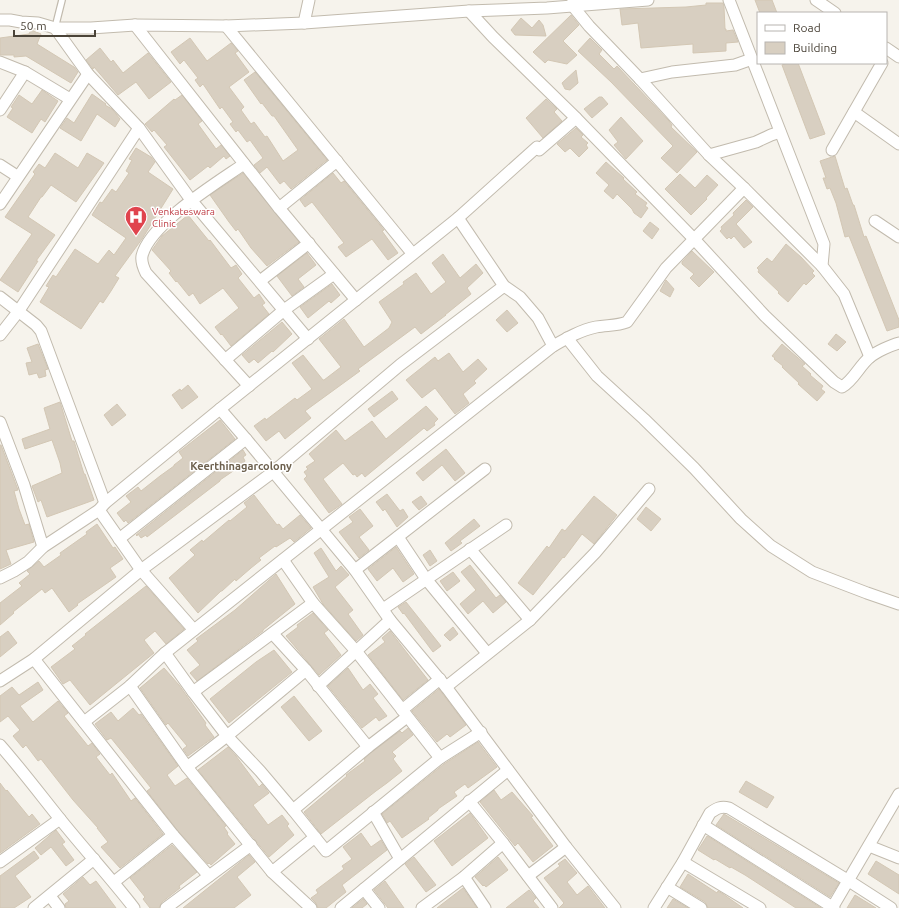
<svg xmlns="http://www.w3.org/2000/svg" width="899" height="908" viewBox="0 0 899 908" font-family="Ubuntu,sans-serif">
  <rect width="100%" height="100%" fill="#f6f3ec"/>
  <!-- building -->
  <g fill="#d8cfc1" stroke="#d3c7b4">
    <path d="M755 0H772L777 13H760Z"/>
    <path d="M706 3H723L724 7 725 29H726V31L733 30 738 42 726 43V51L693 53V44L641 48 638 23 622 25 620 9 686 7 706 5Z"/>
    <path d="M571 15 579 25 563 41 577 55 567 64 548 60 545 63 533 52Z"/>
    <path d="M521 18 532 28 539 20 543 25 546 36 515 35 511 30Z"/>
    <path d="M31 30 41 34 37 44 74 67 78 72 71 83 26 56 14 57V55H0V38L29 34Z"/>
    <path d="M190 38 207 61 231 43 238 51 235 53 249 72 229 87 244 107 241 110 251 124 254 122 265 137 267 136 283 161 298 150 274 116H272L262 103 261 104 244 80 255 72 327 160 291 189 284 181 280 184 267 167 260 173 254 165 263 158 250 140 247 142 238 130 236 132 230 124 233 122 222 107 220 109 203 84 200 87 195 80 198 78 184 60 180 64 171 52Z"/>
    <path d="M590 38 602 50 599 54 614 69 617 66 669 121 672 125 671 127 697 152 677 173 661 158 673 146 611 82 578 51Z"/>
    <path d="M100 48 111 62 113 60 123 73 148 53 171 82 149 99 136 82 118 95 94 67 93 69 86 60Z"/>
    <path d="M787 63H798L825 134 810 139 782 65Z"/>
    <path d="M576 70 578 83 570 90 565 89 562 83Z"/>
    <path d="M42 90 58 101 45 122 41 119 32 133 7 117 13 108 11 107 19 95 32 104Z"/>
    <path d="M92 94 106 104 105 105 112 109 120 119 115 127 97 114 81 141 60 128 67 118 74 123Z"/>
    <path d="M182 95 202 121 198 124 216 149 221 145 230 156 226 159 224 156 210 168 208 166 190 180 164 147 167 145 154 130 152 132 145 124 174 99 175 100Z"/>
    <path d="M599 97H602L608 104 592 118 584 109Z"/>
    <path d="M546 99 557 109 554 112 562 121 543 138 526 118Z"/>
    <path d="M621 117 643 141 626 159 614 145 618 142 609 130Z"/>
    <path d="M576 128 583 135 581 137 588 143 586 145 588 148 579 157 570 148 565 152 557 144Z"/>
    <path d="M136 148 151 157 155 162 148 172 173 189 142 239 115 276 119 278 111 291 103 303 100 301 81 329 40 302 49 287 46 286 53 275 56 277 75 249 98 264 109 250 114 255 126 238 92 215 100 202 102 203 112 189 116 192 129 173 126 171 132 160 129 159Z"/>
    <path d="M55 153 78 168 87 153 104 163 76 202 51 185 42 197H41L28 217 55 235 36 261H38L18 292 0 280 32 234 5 217 35 174 33 172 39 164 45 168Z"/>
    <path d="M835 156 845 189 847 188 853 205H854L864 237 866 236 899 320V327L887 331 849 236 845 237 836 203 830 188 827 189 823 178H826L820 161Z"/>
    <path d="M606 162 624 178 623 179 637 192 635 194 647 203 645 206 648 208 641 218 634 213 632 209 617 194 613 199 604 191 609 185 596 173Z"/>
    <path d="M243 173 299 242 267 266 251 248 238 229 236 231 229 222 210 195Z"/>
    <path d="M333 173 341 183 344 181 371 214 384 230 382 231 398 253 388 260 372 239 346 257 338 247 344 243 312 202 305 207 300 200Z"/>
    <path d="M680 174 695 188 707 175 718 185 706 198 707 199 691 215 665 189Z"/>
    <path d="M746 200 753 207 736 224 752 242 744 248 734 236 731 239 729 237 727 239 720 231 722 229 721 227 734 215 733 213Z"/>
    <path d="M188 215 209 241 210 240 231 268 236 265 242 274 238 278 254 298 259 294 265 303 262 305 269 314 231 346 222 334 221 335 215 327 239 308 223 288 200 304 193 293 189 296 177 281 176 282 169 273 171 271 152 250 162 236Z"/>
    <path d="M650 222 659 229 652 239 643 231Z"/>
    <path d="M786 244 801 257 814 271 812 273 815 276 806 285 804 283 788 302 778 293 779 292 758 272 759 270 757 268 767 258 772 262Z"/>
    <path d="M692 251 714 272 699 287 690 278 694 274 682 264V262Z"/>
    <path d="M307 253 316 265 298 279 304 287 292 296 277 276Z"/>
    <path d="M443 254 460 278 476 264 483 273 467 288 471 294 445 315H446L421 334 415 327 358 369 360 371 305 411 311 418 285 439 279 431 266 441 254 426 265 418 266 420 295 398 297 400 312 389 292 363 303 355 323 380H324L341 367 319 339 344 319 364 347 389 328 392 322 379 302 404 284 403 282 416 273 431 294 446 282 432 263Z"/>
    <path d="M666 280 674 289 670 297 660 291Z"/>
    <path d="M332 284 340 295 331 303 329 301 308 318 300 307Z"/>
    <path d="M507 310 518 323 507 332 496 320Z"/>
    <path d="M282 322 292 334 273 352 272 351 258 363 254 359 249 363 242 355Z"/>
    <path d="M836 334 846 342 837 351 828 344Z"/>
    <path d="M38 344 48 369 45 370 46 376 39 378 37 373 29 375 26 363 32 362 27 348Z"/>
    <path d="M782 344 805 364 802 366 811 374 810 375 823 386 821 389 825 392 817 401 798 384 799 383 782 367 783 366 774 359 775 358 772 356Z"/>
    <path d="M449 353 463 372 478 359 487 369 474 381 476 383 463 394 469 403 455 414 435 388 422 398 406 380 435 357 438 361Z"/>
    <path d="M188 385 198 397 182 409 172 395 180 389 181 391Z"/>
    <path d="M392 391 398 399 374 417 368 409Z"/>
    <path d="M60 402 72 441H74L84 474H85L94 500 47 517 41 500 38 502 32 486 62 473 60 463 52 440 25 449 22 439 50 429 44 408Z"/>
    <path d="M117 404 126 415 112 426 104 415Z"/>
    <path d="M426 406 438 419 434 423 435 425 427 431 424 428 365 477 362 473 357 477 355 474 353 475 343 463 323 479 342 504 329 513 304 479 307 476 304 472 308 469 306 467 315 461 309 454 336 430 345 441 372 421 386 439Z"/>
    <path d="M220 420 235 439 128 523 126 520 124 522 117 513 131 502 126 496 138 487 141 491 160 476 174 466V465L183 458 179 452Z"/>
    <path d="M0 445H1L18 490 14 491 19 509 25 525 29 524 34 542 6 550 11 564 0 569Z"/>
    <path d="M446 449 465 473 455 481 442 465 423 481 416 473Z"/>
    <path d="M243 450 246 455 243 457 245 461 242 465 220 480V481L147 537 146 535 141 538 138 534 137 536 136 535Z"/>
    <path d="M387 494 400 511 403 509 408 517 397 527 385 509 383 511 376 502Z"/>
    <path d="M254 495 277 525 279 524 283 529 300 515 311 528 294 542 290 538 276 547 275 546 259 558 261 560 251 568 236 581 235 579 222 591H221L198 613 169 578 195 555 190 550 202 540 203 542 229 520 230 521 247 507 244 503Z"/>
    <path d="M421 496 427 504 419 510 412 502Z"/>
    <path d="M594 496 617 515 594 544 582 534 564 558 563 557 533 595 518 583 547 546 549 548 562 529 565 531Z"/>
    <path d="M646 507 661 519 651 531 637 519Z"/>
    <path d="M360 509 373 526 359 537 369 550 359 558 339 532 353 522 349 517Z"/>
    <path d="M474 519 480 526 460 541 462 543 451 551 445 543Z"/>
    <path d="M97 524 113 548 115 547 123 559 110 568 116 577 77 604 78 605 69 612 52 588 45 593 42 589 13 612 14 613 0 625V603L22 586 19 583 30 574 27 571 39 561 44 567 61 555 60 553 87 534 86 532Z"/>
    <path d="M396 547 414 574 403 582 393 568 377 581 368 569Z"/>
    <path d="M321 548 336 571 341 566 349 575 335 587 353 610 348 614 363 635 356 641 323 604 313 587 329 577 314 553Z"/>
    <path d="M430 550 437 561 430 566 423 555Z"/>
    <path d="M470 565 496 598 500 595 506 602 493 613 483 601 468 614 460 604 476 590 461 572Z"/>
    <path d="M453 572 460 581 447 591 440 581Z"/>
    <path d="M276 574 295 604 263 630V631L197 681 190 673 200 665 187 650 198 641 196 639 235 610Z"/>
    <path d="M146 586 184 629 166 644 155 631 144 640 154 653 90 705 70 680 63 684 51 667 75 649 72 646 86 635 85 634Z"/>
    <path d="M406 602 441 646 433 652 404 613 403 614 398 607Z"/>
    <path d="M313 613 328 630 324 633 341 655 319 675 286 636 298 627 297 625Z"/>
    <path d="M453 627 458 634 450 641 444 635Z"/>
    <path d="M8 631 17 643 0 657V637Z"/>
    <path d="M390 631 428 680 403 700 368 655 385 642 382 638Z"/>
    <path d="M274 650 292 672 229 723 210 699 256 662Z"/>
    <path d="M164 668 179 685 206 723 205 725 214 737 188 756 183 749 187 746 168 723 166 725 140 688Z"/>
    <path d="M348 668 363 690 370 684 378 694 373 698 387 716 379 721 376 717 362 728 328 686Z"/>
    <path d="M38 682 43 690 20 706 32 721 33 722 58 701 68 713 64 716 88 746 92 743 100 754 96 757 110 775 112 773 131 801 135 798 163 834 120 868 101 847 108 842 97 828H98L73 800 41 759 38 761 26 745 23 748 13 736 20 730 8 716 0 722V696L12 687 19 695Z"/>
    <path d="M439 689 466 725 450 737 447 734 437 742 412 711Z"/>
    <path d="M294 696 322 731 309 741 281 707Z"/>
    <path d="M133 708 139 715 141 714 178 766 167 775 175 786 187 778 226 826 224 827 228 833 227 834 235 844 211 865 209 863 208 864 178 831 147 791 151 788 128 759 111 738 107 740 95 724 111 712 118 721Z"/>
    <path d="M408 728 413 735 392 752 396 756 393 759 402 771 387 783 376 791 321 834 304 812 347 776 346 775 365 761 364 759 372 752 400 731 402 733Z"/>
    <path d="M478 742 497 767 468 788 465 784 454 792 457 796 438 809V810L428 818 429 819 402 838 390 821 387 823 382 814 444 764Z"/>
    <path d="M228 747 236 756 259 787 262 784 269 793 253 805 268 825 282 815 289 824 287 826 294 835 269 857 198 770Z"/>
    <path d="M746 781 774 797 767 808 739 792Z"/>
    <path d="M0 783 6 791 7 790 29 817 32 814 40 824 0 853Z"/>
    <path d="M494 790 501 800 512 792 533 816 531 817 553 846 533 862 518 843 515 846 480 802Z"/>
    <path d="M470 813 488 838 452 866 434 841Z"/>
    <path d="M724 814 839 883 830 897 716 825Z"/>
    <path d="M56 830 65 842 62 844 74 860 66 866 51 847 41 855 35 848Z"/>
    <path d="M361 833 371 847 381 840 387 850 342 885 346 892 326 908H318L316 903 311 898 318 893 316 890 344 869 342 866 352 859 343 847Z"/>
    <path d="M707 836 709 837 821 908H796L745 875 731 867 730 868 715 859 714 860 698 850Z"/>
    <path d="M172 845 197 872 179 886 180 888 162 902 159 908H150L143 899 145 897 130 878Z"/>
    <path d="M34 851 39 858 15 876 31 897 14 908H0V876Z"/>
    <path d="M249 855 255 862 237 877 251 895 234 908H183Z"/>
    <path d="M414 857 436 885 426 892 405 864Z"/>
    <path d="M498 857 508 870 486 887 484 885 483 886 475 877Z"/>
    <path d="M565 859 577 873 567 882 577 895 588 886 605 908H559L564 903 544 878 560 866 558 864Z"/>
    <path d="M876 861 899 875V894L868 874Z"/>
    <path d="M688 874 717 893 718 891 723 894 743 908H708L705 902 680 887Z"/>
    <path d="M83 877 90 885 96 881 116 908H66L65 904 69 901 63 894Z"/>
    <path d="M385 881 404 908H388L374 890Z"/>
    <path d="M463 888 477 908H437Z"/>
    <path d="M529 890 536 898 533 901 539 908H506Z"/>
    <path d="M855 895 876 908H847Z"/>
    <path d="M363 899 367 904 362 908H352Z"/>
    <path d="M673 899 688 908H667Z"/>
  </g>
  <g fill="none" stroke-linecap="round" stroke-linejoin="round">
    <!-- service casing -->
    <g stroke="#c2bbae" stroke-width="8">
      <path id="service" d="M55 28 62 0"/>
    </g>
    <!-- minor casing -->
    <g stroke="#c2bbae" stroke-width="13">
      <g id="minor">
        <path d="M729 0 824 244 822 266 844 294 870 357"/>
        <path d="M816 0 835 13"/>
        <path d="M573 1 572 5 589 26 640 79 709 155 744 188 822 266"/>
        <path d="M469 11 493 37 576 118 694 239 765 316 834 382 842 387C854 380 859 366 870 357 876 352 891 345 899 343"/>
        <path d="M0 20H10L21 22 38 23 55 28H91L135 25 226 26 304 23 469 11 547 8 648 0"/>
        <path d="M304 23 309 0"/>
        <path d="M135 25 279 208 356 300"/>
        <path d="M226 26 412 253"/>
        <path d="M55 28 88 74 139 128 191 200 308 339"/>
        <path d="M886 48 899 57"/>
        <path d="M0 62 25 72 70 99"/>
        <path d="M640 79 672 72 735 65 752 59"/>
        <path d="M0 110 25 72"/>
        <path d="M854 112 899 144"/>
        <path d="M539 150 576 118"/>
        <path d="M832 150 882 63"/>
        <path d="M709 155 756 142 771 135 780 132"/>
        <path d="M244 164C218 182 149 224 142 256 141 262 143 267 146 273L249 386"/>
        <path d="M0 165 17 176"/>
        <path d="M0 204 88 74"/>
        <path d="M279 208 337 161"/>
        <path d="M458 218 537 147"/>
        <path d="M875 221 899 237"/>
        <path d="M260 281 309 243"/>
        <path d="M0 297 36 325 41 331 105 503"/>
        <path d="M0 335 18 312 139 128"/>
        <path d="M567 338 597 376 644 419 694 468 741 519 771 546 812 572 867 593 899 604"/>
        <path d="M225 360 284 310 334 274"/>
        <path d="M220 409 246 439 355 570 390 620 446 687 566 847 615 908"/>
        <path d="M0 422 24 485 43 547"/>
        <path d="M99 510 141 570 194 630"/>
        <path d="M398 537 426 579 487 653"/>
        <path d="M119 539 246 439"/>
        <path d="M470 549 530 620"/>
        <path d="M283 560 313 603 356 651 440 758"/>
        <path d="M355 570 485 469"/>
        <path d="M0 578 14 571 28 562 43 547 99 510 105 503 220 409 458 218 504 286 520 297 538 318 553 346"/>
        <path d="M383 609 506 525"/>
        <path d="M273 634 306 670 368 747"/>
        <path d="M165 653 193 692 227 736 260 771 293 810"/>
        <path d="M34 659 173 835 209 876"/>
        <path d="M0 681 34 659 141 570 273 472 400 365 504 286"/>
        <path d="M130 686 187 767 272 872 315 837"/>
        <path d="M318 686 390 620"/>
        <path d="M446 687 530 620 595 553 649 489"/>
        <path d="M193 692 313 603"/>
        <path d="M402 710 440 679"/>
        <path d="M407 717 368 747 293 810 326 851 440 758 481 732"/>
        <path d="M84 722 130 686 165 653 194 630 553 346C567 338 581 330 596 327 607 325 617 326 627 322L666 268 744 188"/>
        <path d="M0 745C21 769 40 794 60 819 84 849 110 877 134 908"/>
        <path d="M187 767 227 736 306 670"/>
        <path d="M469 801 503 843 552 908"/>
        <path d="M373 812 400 859"/>
        <path d="M703 825 834 908"/>
        <path d="M869 846 899 858"/>
        <path d="M0 862 60 819"/>
        <path d="M683 862 760 908"/>
        <path d="M272 872 311 908"/>
        <path d="M528 876 566 847"/>
        <path d="M464 877 485 908"/>
        <path d="M114 882 173 835"/>
        <path d="M667 887 701 908"/>
        <path d="M364 889 379 908"/>
        <path d="M50 896 59 908"/>
        <path d="M34 908 94 859"/>
        <path d="M166 908 251 845"/>
        <path d="M341 908 508 770"/>
        <path d="M422 908 464 877 503 843"/>
        <path d="M654 908 683 862 710 813C717 808 721 806 729 808L849 881 891 908"/>
        <path d="M832 908 899 794"/>
      </g>
    </g>
    <!-- service -->
    <use href="#service" stroke="#fff" stroke-width="5.5"/>
    <!-- minor -->
    <use href="#minor" stroke="#fff" stroke-width="11"/>
  </g>
  <!-- icons -->
  <defs>
    <g id="hospital-pin" transform="scale(1.15)"><path d="M0 17L-7.5 6A9.5 9.5 0 1 1 7.5 6Z" fill="#e0444e" stroke="#fff"/><path d="M-5-5h3v3.5h4V-5h3V5h-3V1.5h-4V5h-3Z" fill="#fff"/></g>
  </defs>
  <g fill-rule="evenodd">
    <use href="#hospital-pin" x="136" y="217"/>
  </g>
  <g text-anchor="middle" dominant-baseline="central" stroke-width="3" stroke-linejoin="round" paint-order="stroke">
    <!-- health labels -->
    <g font-size="10" fill="#be3a42" stroke="#fff" text-anchor="start">
      <text x="152" y="211">Venkateswara<tspan x="152" dy="12">Clinic</tspan></text>
    </g>
    <!-- neighbourhood labels -->
    <g font-size="11" font-weight="bold" fill="#6e6250" stroke="#fff">
      <text x="241" y="466">Keerthinagarcolony</text>
    </g>
  </g>
  <!-- legend -->
  <rect x="757" y="12" width="130" height="52" fill="#ffffff" stroke="#b7b4b0"/>
  <rect x="765" y="25" width="20" height="6" fill="#ffffff" stroke="#b7b4b0"/>
  <text x="793" y="32" font-size="12" fill="#4b4439">Road</text>
  <rect x="765" y="42" width="20" height="12" fill="#d8cfc1" stroke="#b7b4b0"/>
  <text x="793" y="52" font-size="12" fill="#4b4439">Building</text>
  <!-- scale -->
  <path d="M14 30v6h81v-6" fill="none" stroke="#4b4439" stroke-width="2"/>
  <text x="20" y="30" font-size="12" fill="#4b4439" stroke="#ffffff" stroke-width="3" paint-order="stroke">50 m</text>
</svg>
